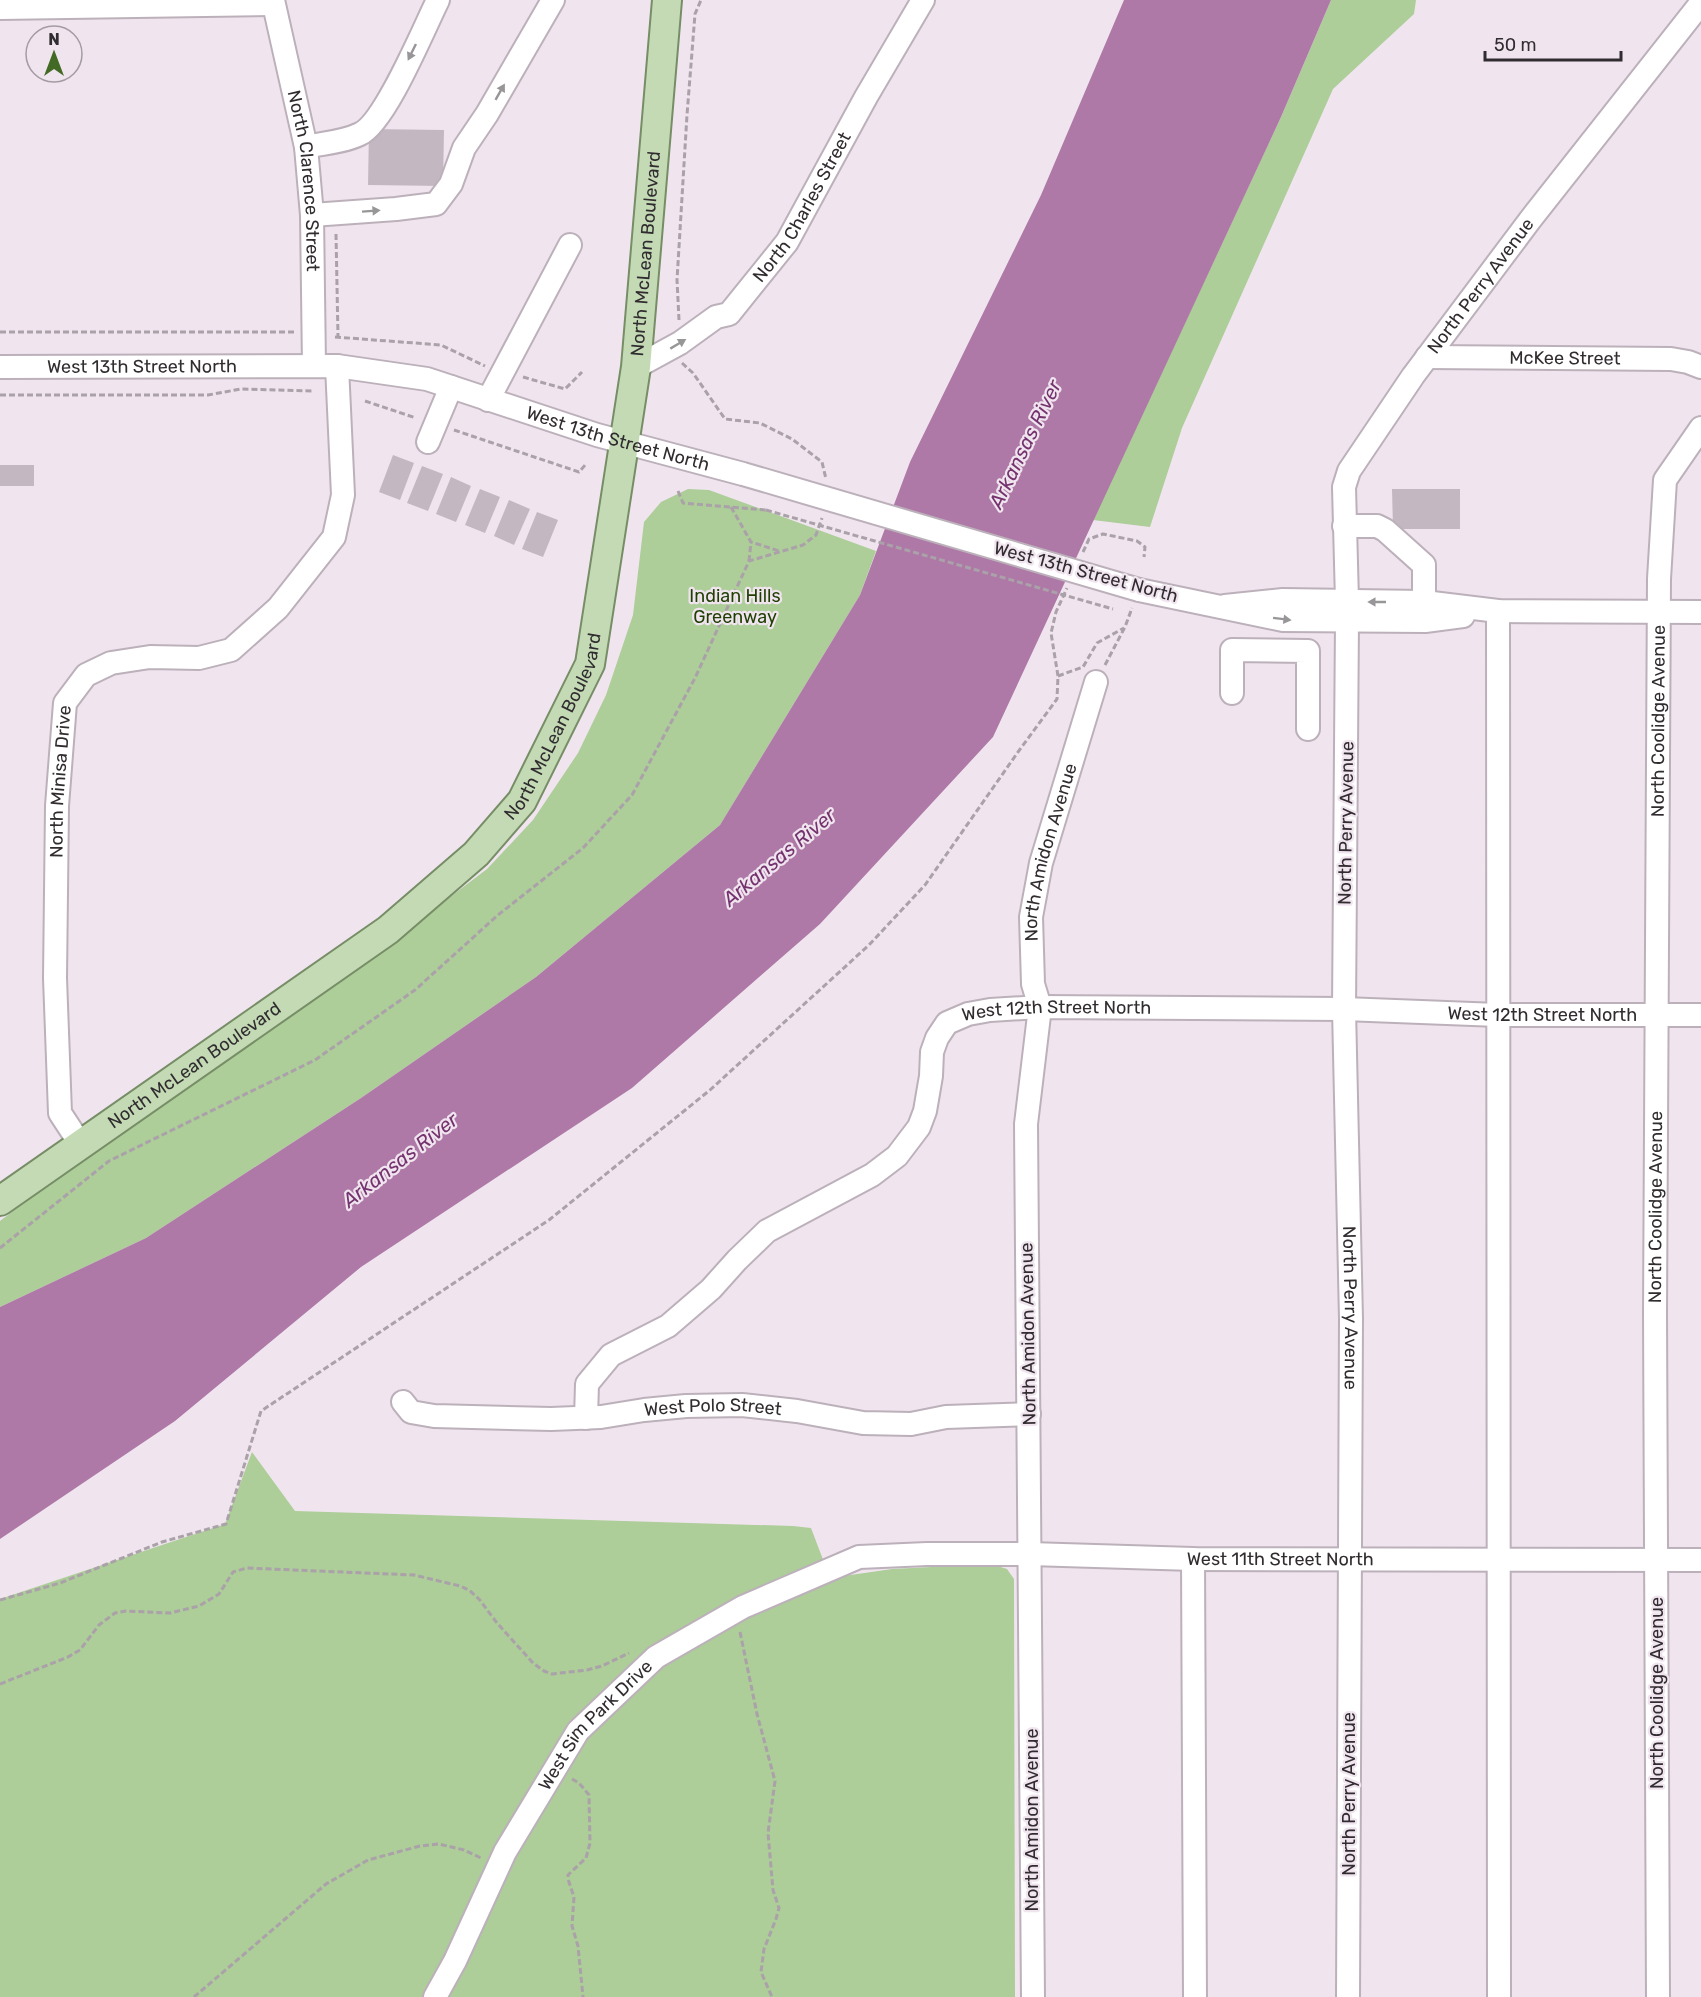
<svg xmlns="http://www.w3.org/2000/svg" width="1701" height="1997" viewBox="0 0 1701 1997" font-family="Rubik,sans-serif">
  <rect width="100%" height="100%" fill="#f0e5ef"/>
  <!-- green -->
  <g fill="#adcd99">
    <path d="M1331 0H1416L1414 14 1333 89 1182 428 1150 527 1093 520 1281 117Z"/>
    <path d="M688 489 709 490 876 551 860 595 720 825 536 977 361 1098 146 1238 0 1307V1221L66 1171 388 944 487 869 533 820 578 753 606 695 633 615 644 522 661 502Z"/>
    <path d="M252 1452 295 1511 793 1526 811 1528 830 1578 892 1569 991 1564 1007 1569 1014 1579 1015 1997H0V1599L225 1524Z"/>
  </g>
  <!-- water -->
  <path fill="#ae79a7" d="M1124 0H1331L1281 117 993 737 820 924 632 1088 361 1267 175 1421 0 1539V1307L146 1238 361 1098 536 977 720 825 860 595 910 462 1041 195Z"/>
  <!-- building -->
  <g fill="#c3b8c1">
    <path d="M369 129 444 130 443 186 368 185Z"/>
    <path d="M393 455 414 463 400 500 379 492Z"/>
    <rect x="0" y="465" width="34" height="21"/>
    <path d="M422 466 443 474 428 511 407 503Z"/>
    <path d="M451 477 471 486 456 522 436 514Z"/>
    <path d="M480 489 500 497 485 533 465 525Z"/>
    <path d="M1392 489H1460V529H1393Z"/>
    <path d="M509 500 530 509 514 545 494 536Z"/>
    <path d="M537 512 558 520 543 557 522 549Z"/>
  </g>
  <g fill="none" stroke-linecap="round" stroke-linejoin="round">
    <!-- minor casing -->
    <g stroke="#bcb1ba" stroke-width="26">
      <g id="minor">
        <path id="s1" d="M273 0 306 147 312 215 314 366"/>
        <path d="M0 8 272 4"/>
        <path d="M306 147C324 143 344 142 360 134 385 123 424 28 438 0"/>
        <path d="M312 215 396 209 436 204 451 184 464 148 487 114 553 0"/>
        <path id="s2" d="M1427 357 1671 359 1688 362 1701 367"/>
        <path id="s3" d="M0 367 337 366 427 379 597 435 743 474"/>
        <path id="s4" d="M636 367 680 343 716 317 729 314 787 242 866 97 923 0"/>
        <path d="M488 400 570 245"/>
        <path d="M428 442 451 387"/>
        <path d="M1344 526H1377L1385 530 1424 565V602"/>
        <path d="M1139 590 1283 620 1425 621 1463 616"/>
        <path id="s5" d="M1347 601 1344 487 1349 471 1413 376 1530 220 1701 3"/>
        <path d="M1225 606 1283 600 1424 602 1498 611 1701 612"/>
        <path d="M1498 611 1499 1997"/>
        <path id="s6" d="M1347 620 1344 1009 1351 1319 1348 1997"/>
        <path d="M1232 693V650L1308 651V729"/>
        <path id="s7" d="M81 1145 60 1113 55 978 57 806 65 703 86 675 111 663 150 657 199 658 231 650 278 608 334 537 343 495 337 366"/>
        <path id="s8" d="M403 1402 411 1412 434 1416 551 1419 601 1417 644 1410 686 1406 742 1405 797 1411 863 1423 911 1424 946 1417 1029 1414"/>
        <path id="s9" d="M586 1418 587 1384 611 1355 668 1326 711 1289 737 1260 767 1231 872 1175 897 1156 919 1127 925 1111 931 1076 932 1052 937 1038 947 1023 968 1014 990 1010 1040 1007 1344 1009 1498 1015H1701"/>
        <path d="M1193 1559 1195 1997"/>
        <path id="s10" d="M435 1997 455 1961 505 1852 578 1731 656 1657 743 1607 859 1557 927 1554H1030L1193 1559 1701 1560"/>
        <path id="s11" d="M1033 1997 1026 1124 1040 1007 1033 984 1031 917 1041 863 1096 682"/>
        <path id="s12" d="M1658 1997 1655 1313 1659 579 1665 480 1701 428"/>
      </g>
    </g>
    <!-- major casing -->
    <g stroke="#768d66" stroke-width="32">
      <g id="major">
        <path id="s13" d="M0 1201 388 930 476 854 522 801 590 664 636 367 667 0"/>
      </g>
    </g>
    <!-- path -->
    <g stroke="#aaa1a9" stroke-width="3" stroke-dasharray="6 3" stroke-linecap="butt">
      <path d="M336 234 338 337"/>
      <path d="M679 320 677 280 687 115 695 14 701 0"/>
      <path d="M0 332H295"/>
      <path d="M335 337 441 345 485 366"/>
      <path d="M682 363 693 373 725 419 760 423 792 439 822 462 826 479"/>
      <path d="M523 377 565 389 582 372"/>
      <path d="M0 395H208L241 389 312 391"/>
      <path d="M365 401 416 418"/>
      <path d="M454 430 579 472 586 464"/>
      <path d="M678 491 683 503 766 510"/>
      <path d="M731 507 751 542 779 551"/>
      <path d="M1083 552 1089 539 1103 534 1137 541 1145 547 1144 557"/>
      <path d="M749 561 751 542"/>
      <path d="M1105 665 1125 627 1132 608"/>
      <path d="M1058 676 1083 667 1097 643 1124 628"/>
      <path d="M0 1248 109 1161 315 1060 415 990 498 915 583 848 632 795 695 678 749 561 803 545 816 535 822 518"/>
      <path d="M0 1600 60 1583 162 1542 226 1524 261 1411 549 1220 710 1090 869 945 925 885 1018 752 1057 699 1058 676 1051 633 1056 612 1067 588"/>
      <path d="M740 1632 757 1714 775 1781 768 1833 773 1890 779 1908 776 1919 764 1949 761 1972 772 1997"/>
      <path d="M0 1684 68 1657 80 1650 99 1625 115 1613 126 1611 170 1613 199 1606 219 1594 233 1572 247 1568 414 1575 460 1586 469 1590 479 1599 497 1623 533 1663 544 1671 552 1674 587 1670 602 1666 629 1653"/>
      <path d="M572 1779 579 1783 589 1795 590 1843 586 1858 568 1875V1879L574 1897 572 1926 578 1946 583 1997"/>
      <path d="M194 1997 326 1884 368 1860 420 1846 439 1844 464 1850 481 1858"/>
    </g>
    <!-- minor -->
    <use href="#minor" stroke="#fff" stroke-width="22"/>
    <!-- major -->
    <use href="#major" stroke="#c3dab5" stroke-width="28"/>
    <!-- minor-bridge casing -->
    <g stroke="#bcb1ba" stroke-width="26" stroke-linecap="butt">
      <path id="minor-bridge" d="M743 474 1139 590"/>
    </g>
    <!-- path-bridge -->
    <path stroke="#aaa1a9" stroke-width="3" stroke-dasharray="6 3" stroke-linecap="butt" d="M766 510 1113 609"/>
    <!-- minor-bridge -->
    <use href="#minor-bridge" stroke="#fff" stroke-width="22"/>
  </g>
  <!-- one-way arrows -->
  <defs><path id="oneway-solid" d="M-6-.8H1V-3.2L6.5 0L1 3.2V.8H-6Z" transform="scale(1.5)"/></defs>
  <g fill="#989698">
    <use href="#oneway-solid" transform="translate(412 52) rotate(116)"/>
    <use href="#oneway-solid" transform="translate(500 92) rotate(-60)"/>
    <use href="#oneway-solid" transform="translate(371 211) rotate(-4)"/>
    <use href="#oneway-solid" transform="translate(678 344) rotate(-31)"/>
    <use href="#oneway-solid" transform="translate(1377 602) rotate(-180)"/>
    <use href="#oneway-solid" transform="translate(1282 619) rotate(7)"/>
  </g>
  <g text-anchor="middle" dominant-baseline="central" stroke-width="4.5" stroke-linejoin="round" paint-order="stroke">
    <!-- street labels -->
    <g font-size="18" fill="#312c30" stroke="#f0e5ef">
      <text stroke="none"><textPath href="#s1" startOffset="184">North Clarence Street</textPath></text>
      <text stroke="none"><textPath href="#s4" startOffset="238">North Charles Street</textPath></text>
      <text stroke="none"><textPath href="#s13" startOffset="1227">North McLean Boulevard</textPath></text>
      <text stroke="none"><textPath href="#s5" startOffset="358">North Perry Avenue</textPath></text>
      <text stroke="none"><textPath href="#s2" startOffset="138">McKee Street</textPath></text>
      <text stroke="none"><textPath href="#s3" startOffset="142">West 13th Street North</textPath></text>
      <text stroke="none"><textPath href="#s3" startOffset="628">West 13th Street North</textPath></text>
      <text transform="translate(1086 572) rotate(15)">West 13th Street North</text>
      <text stroke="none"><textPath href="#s12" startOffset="1276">North Coolidge Avenue</textPath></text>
      <text stroke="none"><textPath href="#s13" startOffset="741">North McLean Boulevard</textPath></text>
      <text stroke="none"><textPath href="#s7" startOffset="370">North Minisa Drive</textPath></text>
      <text transform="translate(1346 823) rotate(-89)">North Perry Avenue</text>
      <text stroke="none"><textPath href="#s11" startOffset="1149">North Amidon Avenue</textPath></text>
      <text stroke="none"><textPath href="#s9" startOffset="1167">West 12th Street North</textPath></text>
      <text stroke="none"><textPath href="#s9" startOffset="681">West 12th Street North</textPath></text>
      <text stroke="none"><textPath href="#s13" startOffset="237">North McLean Boulevard</textPath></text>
      <text stroke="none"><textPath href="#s12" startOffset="790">North Coolidge Avenue</textPath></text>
      <text stroke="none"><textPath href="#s6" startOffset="688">North Perry Avenue</textPath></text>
      <text transform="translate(1028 1334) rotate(-91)">North Amidon Avenue</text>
      <text stroke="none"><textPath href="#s8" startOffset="316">West Polo Street</textPath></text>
      <text stroke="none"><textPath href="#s10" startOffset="1058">West 11th Street North</textPath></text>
      <text transform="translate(1657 1693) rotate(-90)">North Coolidge Avenue</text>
      <text stroke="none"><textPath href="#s10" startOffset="318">West Sim Park Drive</textPath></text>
      <text transform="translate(1349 1794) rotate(-90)">North Perry Avenue</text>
      <text transform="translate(1032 1820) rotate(-90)">North Amidon Avenue</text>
    </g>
    <!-- park labels -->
    <g font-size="18" fill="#1e3f00" stroke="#f0e5ef">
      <text x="735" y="596">Indian Hills<tspan x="735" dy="21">Greenway</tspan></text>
    </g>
    <!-- water labels -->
    <g font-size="20" font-style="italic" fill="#74336e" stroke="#f0e5ef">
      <text transform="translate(1025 444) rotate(-64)">Arkansas River</text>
      <text transform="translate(779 857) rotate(-40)">Arkansas River</text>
      <text transform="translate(400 1160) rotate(-38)">Arkansas River</text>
    </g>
  </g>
  <!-- north arrow -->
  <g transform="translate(54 54)"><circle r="28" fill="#f0e5ef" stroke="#a49ba3" stroke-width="1.5"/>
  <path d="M0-4.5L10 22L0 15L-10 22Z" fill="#436a25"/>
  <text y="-9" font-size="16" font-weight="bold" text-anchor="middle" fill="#312c30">N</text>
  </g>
  <!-- scale -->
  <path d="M1485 51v9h136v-9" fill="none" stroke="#312c30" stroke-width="3"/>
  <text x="1494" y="51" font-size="18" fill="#312c30" stroke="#f0e5ef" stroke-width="4.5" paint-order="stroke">50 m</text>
</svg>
